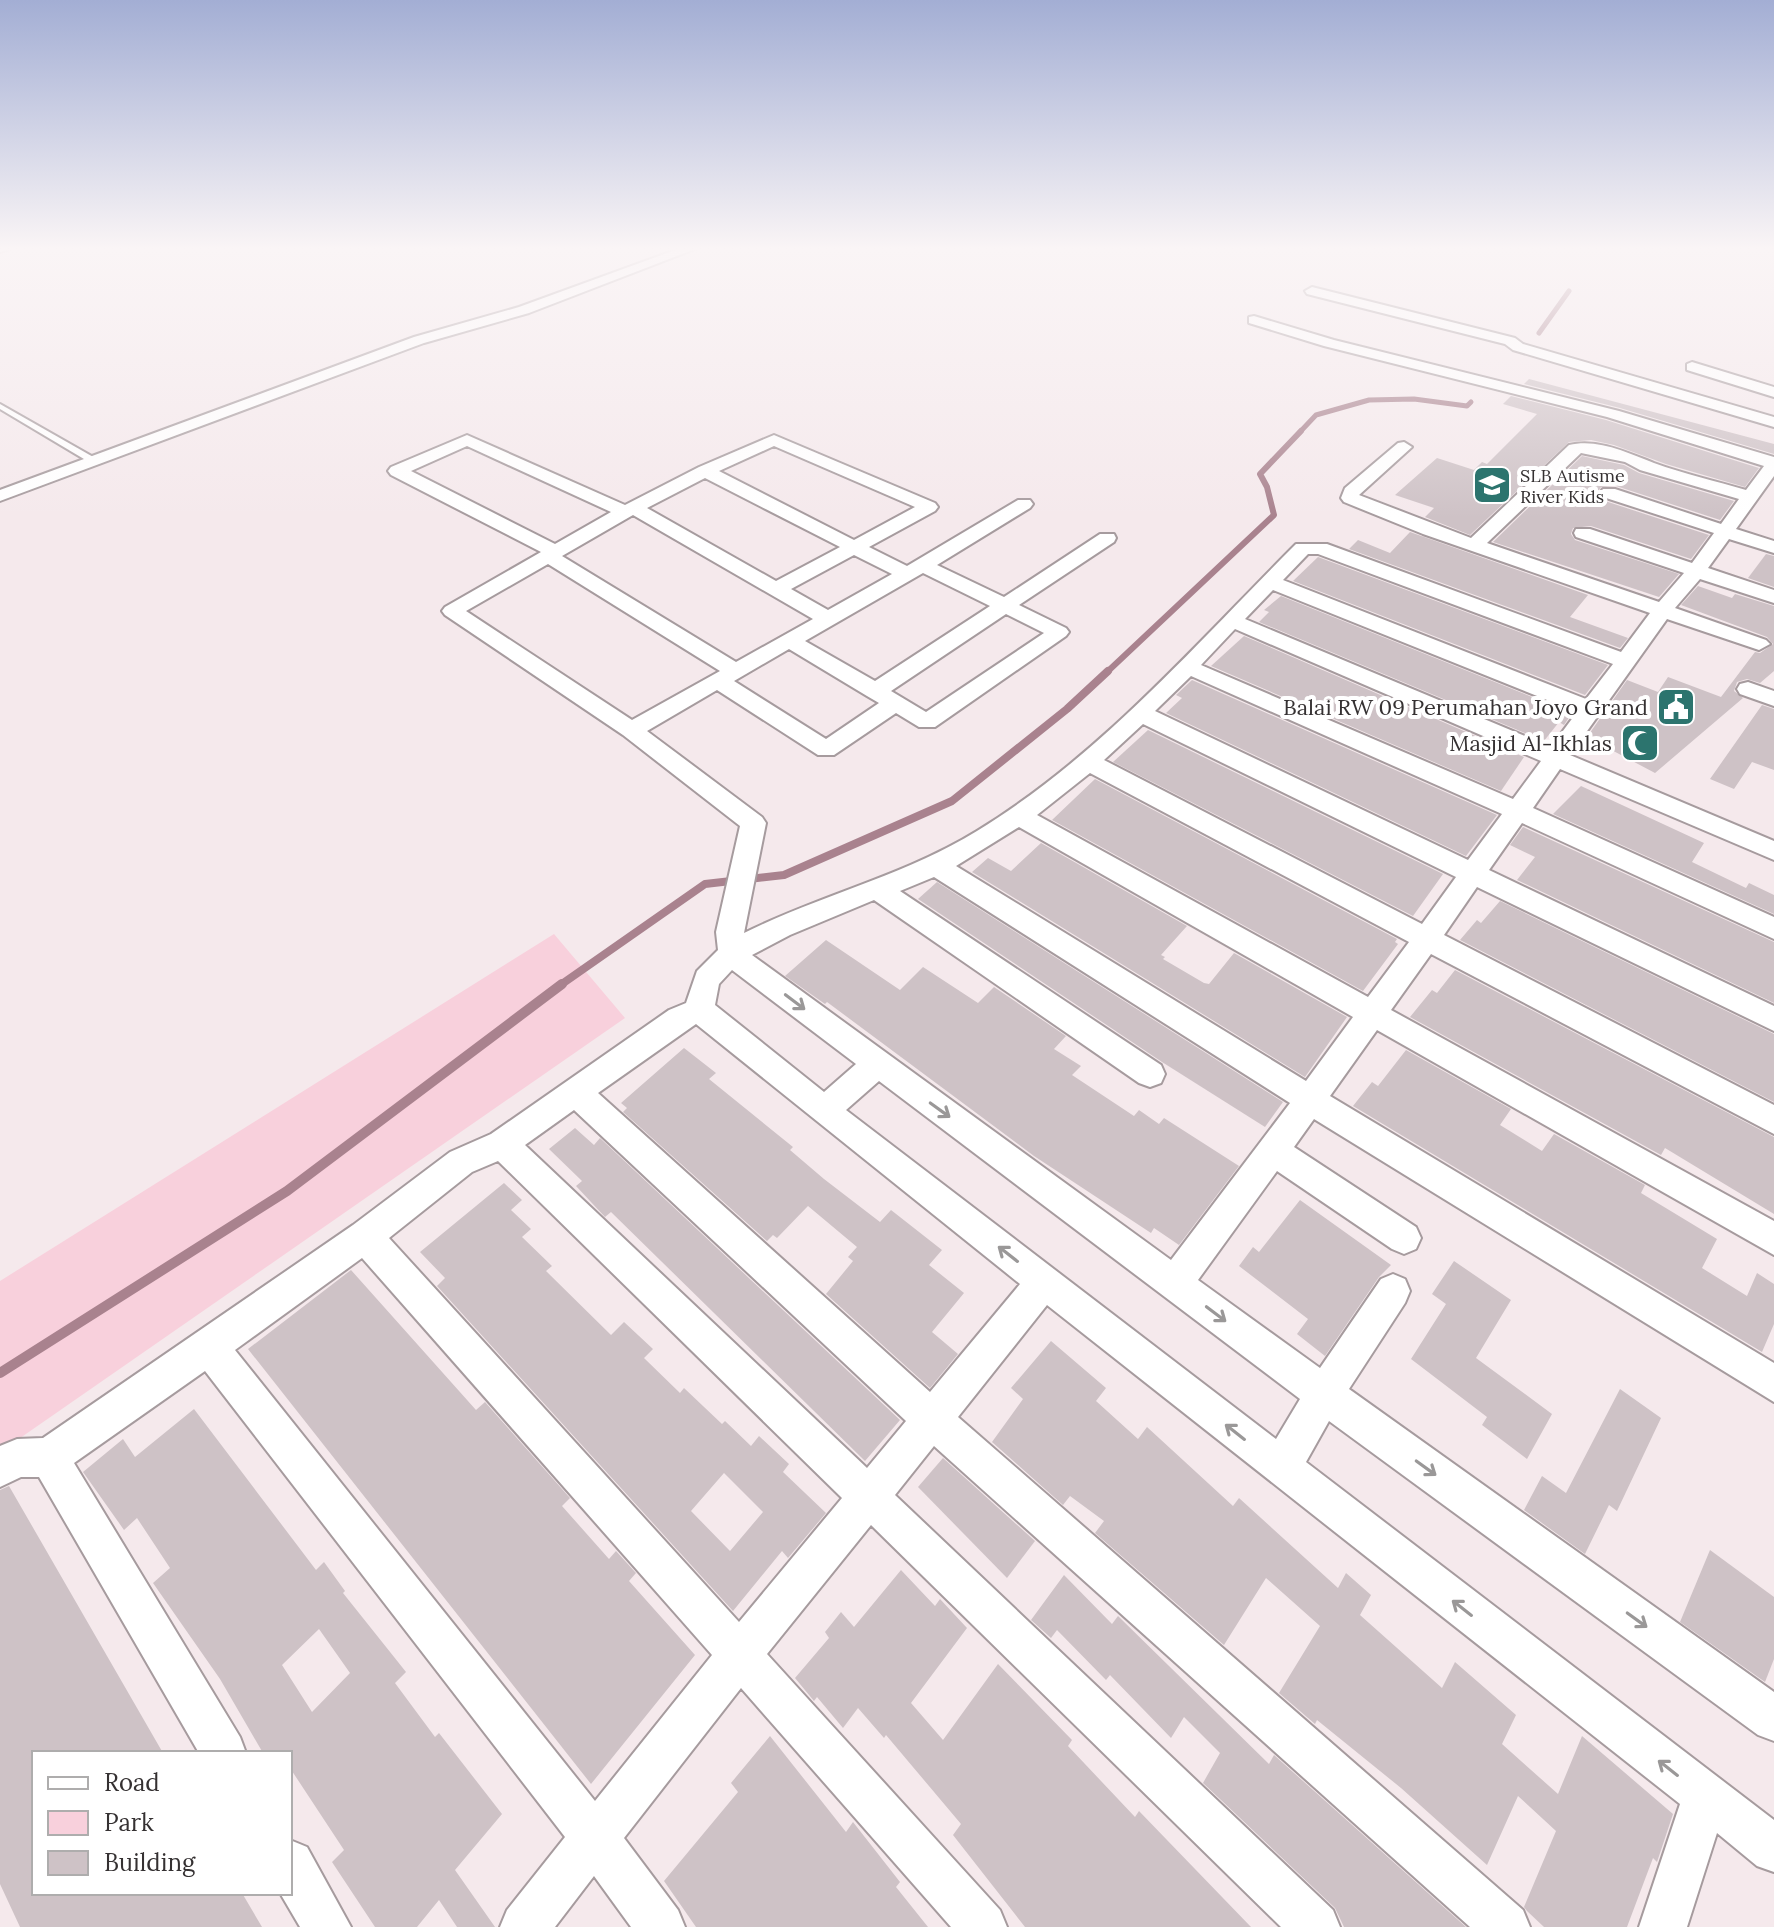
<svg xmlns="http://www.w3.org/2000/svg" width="1774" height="1927" viewBox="0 0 1774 1927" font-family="Lora,serif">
  <rect width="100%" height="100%" fill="#f5e9ec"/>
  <!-- green -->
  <path fill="#f8d0dc" d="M554 934 625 1018 0 1452V1281Z"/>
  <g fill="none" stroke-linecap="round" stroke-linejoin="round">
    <!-- stream-far3 -->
    <g stroke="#a9828e" stroke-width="5">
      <path d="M1539 333 1569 291"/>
      <path d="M1299 433 1316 415 1369 400 1414 399 1467 406 1471 402"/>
    </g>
    <!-- stream-far2 -->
    <path stroke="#a9828e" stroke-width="6" d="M1106 673 1274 515 1267 487 1260 474 1301 431"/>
    <!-- stream-far1 -->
    <path stroke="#a9828e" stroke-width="8" d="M559 986 705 884 784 875 952 801 1067 709 1108 671"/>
    <!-- stream -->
    <path stroke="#a9828e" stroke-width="10" d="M0 1373 287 1191 562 984"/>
  </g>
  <!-- building -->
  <g fill="#cec2c6" fill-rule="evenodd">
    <path d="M1529 379 1774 444V454L1620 408 1524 384Z"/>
    <path d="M1511 396 1606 420 1759 468 1745 487 1666 464 1614 445 1591 440 1569 442 1470 535 1425 517 1434 508 1395 495 1437 458 1474 470 1482 462 1487 464 1537 414 1503 404Z"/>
    <path d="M1582 456 1624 465 1639 473 1734 501 1720 520 1616 486 1601 487 1597 493 1602 500 1709 535 1691 559 1591 526 1573 528 1571 534 1575 540 1679 574 1659 597 1493 542Z"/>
    <path d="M1410 532 1588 595 1570 617 1628 638 1620 648 1349 549 1358 540 1390 553Z"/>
    <path d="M1766 554 1774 556V587L1748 578Z"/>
    <path d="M1318 557 1608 665 1585 695 1293 581Z"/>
    <path d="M1698 586 1732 598 1735 594 1774 606V671L1760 683 1747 679 1737 682 1734 691 1743 698 1655 773 1587 737 1627 680 1658 692 1668 677 1721 697 1755 652 1760 653 1773 644 1767 637 1681 605Z"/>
    <path d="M1281 596 1572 713 1564 725 1559 722 1544 741 1259 622 1269 612 1264 610Z"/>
    <path d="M1244 636 1524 757 1501 791 1211 666Z"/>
    <path d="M1192 680 1497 815 1466 856 1166 713 1182 698 1176 695Z"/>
    <path d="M1762 705 1774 709V770L1752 762 1734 789 1710 779Z"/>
    <path d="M1148 730 1443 874 1413 916 1113 762Z"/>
    <path d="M1095 779 1397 939 1395 942 1398 944 1363 991 1052 820Z"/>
    <path d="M1581 786 1704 843 1692 862 1746 888 1749 883 1774 895V914L1553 814Z"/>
    <path d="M1523 827 1774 942V1003L1517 880 1535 857 1510 845Z"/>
    <path d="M1041 843 1187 926 1161 955 1165 957 1163 959 1204 983 1209 984 1234 953 1347 1017 1305 1077 972 872 988 858 1011 871Z"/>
    <path d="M937 882 1283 1102 1265 1127 1162 1062 918 899Z"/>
    <path d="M1500 901 1774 1034V1102L1460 940 1477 920 1481 923Z"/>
    <path d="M826 940 900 990 923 967 978 1003 994 987 1066 1036 1054 1049 1081 1066 1072 1075 1134 1116 1139 1110 1159 1124 1164 1118 1239 1166 1179 1245 1154 1228 1151 1233 1034 1156 827 1002 825 1004 785 976Z"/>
    <path d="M1455 970 1774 1137V1214L1665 1148 1661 1155 1410 1017 1432 990 1437 993Z"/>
    <path d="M684 1048 716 1073 709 1079 793 1147 790 1150 824 1179 880 1222 891 1210 942 1250 929 1265 964 1293 932 1332 958 1354 930 1388 826 1294 853 1261 848 1257 857 1247 808 1206 777 1238 773 1235 767 1241 623 1112 627 1108 621 1103Z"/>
    <path d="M1406 1050 1511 1109 1500 1125 1542 1151 1554 1134 1645 1185 1641 1193 1717 1239 1702 1268 1747 1296 1757 1273 1774 1284V1324L1762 1352 1353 1106 1372 1082 1378 1086Z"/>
    <path d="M575 1128 594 1145 600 1138 900 1420 865 1461 611 1212 605 1217 576 1186 582 1181 549 1149Z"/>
    <path d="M504 1183 522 1200 511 1210 531 1229 522 1237 552 1266 546 1271 611 1335 624 1322 653 1349 644 1358 680 1393 684 1388 722 1424 725 1421 751 1446 759 1436 789 1464 783 1472 826 1513 788 1558 782 1551 733 1611 437 1286 445 1278 420 1252ZM724 1473 763 1512 730 1551 691 1511Z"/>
    <path d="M1300 1200 1391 1265 1379 1277 1325 1356 1297 1334 1308 1319 1239 1266 1253 1247 1259 1252Z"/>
    <path d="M1454 1261 1511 1300 1476 1358 1552 1414 1527 1459 1482 1425 1487 1417 1411 1359 1446 1304 1432 1294Z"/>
    <path d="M351 1270 476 1410 485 1402 570 1498 562 1506 609 1559 616 1551 636 1573 629 1581 695 1655 591 1784 248 1349Z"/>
    <path d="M1051 1341 1106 1388 1096 1401 1138 1439 1147 1427 1233 1506 1239 1498 1338 1588 1346 1573 1371 1595 1360 1615 1442 1688 1455 1662 1516 1715 1502 1744 1558 1794 1582 1736 1673 1814 1657 1862 1653 1858 1627 1927H1544L1527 1911 1524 1907 1556 1831 1518 1796 1487 1865 1401 1788 1317 1720 1315 1724 1279 1693 1320 1626 1266 1578 1224 1645 1095 1533 1104 1521 1070 1496 1063 1505 992 1442 1023 1399 1011 1388Z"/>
    <path d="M1620 1389 1661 1418 1617 1511 1609 1505 1585 1554 1524 1510 1542 1476 1566 1493Z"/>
    <path d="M194 1409 316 1570 324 1562 345 1591 343 1593 406 1672 395 1683 435 1737 439 1733 502 1814 455 1870 495 1927H457L439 1900 417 1927H375L332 1862 344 1850 290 1768V1753H263L220 1679 153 1583 170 1568 137 1518 124 1530 83 1472 123 1439 135 1457ZM319 1629 350 1673 312 1712 282 1665Z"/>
    <path d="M943 1458 1035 1541 1007 1578 918 1487Z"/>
    <path d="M9 1486 163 1753H34V1893H242L262 1927H20L0 1884V1490Z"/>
    <path d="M1710 1550 1774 1597V1659L1765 1682 1680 1622Z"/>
    <path d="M901 1570 935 1606 940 1599 967 1628 911 1703 943 1740 998 1664 1072 1740 1068 1746 1135 1817 1139 1811 1251 1927H1025L953 1835 961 1824 886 1735 884 1738 858 1708 843 1728 817 1697 814 1701 795 1678 829 1638 825 1632 841 1612 854 1627Z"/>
    <path d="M1064 1575 1112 1624 1118 1616 1269 1764 1274 1755 1466 1927H1344L1335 1908 1203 1783 1220 1753 1184 1717 1171 1738 1110 1675 1106 1680 1057 1630 1051 1638 1031 1620Z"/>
    <path d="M770 1736 846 1832 853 1822 900 1882 896 1887 928 1927H696L664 1881 738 1792 731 1783Z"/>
  </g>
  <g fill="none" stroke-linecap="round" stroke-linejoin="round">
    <!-- lane casing -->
    <g stroke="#a69b9e" stroke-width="4">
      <g id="lane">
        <path d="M0 249H10L0 252Z"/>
        <path d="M0 404 95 458 96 460 89 462 0 409Z"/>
      </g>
    </g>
    <!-- street casing -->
    <g stroke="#a69b9e" stroke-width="4">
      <g id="street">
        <path d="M678 249H695L529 313 424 343 0 501V490L414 337 519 307Z"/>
        <path d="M1312 287 1515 338 1523 344 1774 417V427L1513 350 1505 344 1307 294 1305 291Z"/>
        <path d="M1254 316 1334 340 1619 411 1774 457V476L1736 529 1774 541V553L1729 539 1708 568 1774 590V603L1700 579 1675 608 1766 640 1770 644 1759 650 1667 619 1570 755 1774 841V860L1560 769 1533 808 1774 917V939L1522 823 1489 870 1774 1006V1031L1477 887 1444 935 1774 1105V1134L1431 954 1391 1010 1774 1221V1255L1377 1030 1330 1096 1774 1363V1402L1314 1119 1294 1147 1416 1227 1421 1238 1416 1249 1404 1254 1392 1249 1277 1171 1198 1280 1320 1368 1381 1279 1393 1274 1405 1279 1410 1291 1405 1303 1349 1389 1774 1692V1741L1758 1735 1329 1421 1306 1462 1774 1820V1872L1757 1866 1717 1833 1687 1927H1639L1680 1804 1047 1305 958 1417 1523 1910 1530 1927H1470L934 1446 895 1495 1333 1910 1340 1927H1281L871 1525 767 1654 1000 1910 1007 1927H951L741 1688 624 1838 678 1910 685 1927H631L594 1876 555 1927H500L507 1910 565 1837 205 1371 74 1463 240 1737 246 1753H199L39 1477H21L0 1487V1446L17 1439 43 1438 353 1225 450 1152 491 1134 669 1010 686 1003 697 971 718 950 716 932 740 826 623 735 445 615 442 611 445 607 541 552 391 475 388 471 391 467 467 435 625 505 699 467 774 435 935 503 938 507 935 511 869 547 907 566 1018 500H1030L1033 504 1030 508 937 565 1004 597 1100 534H1114L1116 538 1114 542 1019 605 1066 628 1069 632 1066 636 935 727H919L896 713 834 755H818L717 690 647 731 762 817 766 823 744 933C820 895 904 876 977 831 1101 755 1196 644 1296 544H1327L1621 652 1650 613 1423 534 1344 502 1341 498 1345 488 1398 443 1404 442 1412 447 1359 495 1471 538 1569 445C1598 438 1628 453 1654 463 1684 474 1716 481 1746 490L1764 466 1607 417 1324 346 1249 323V317ZM467 446 611 512 555 544 411 471ZM774 446 915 507 854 540 719 471ZM1581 453 1625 462 1640 470 1739 499 1721 524 1615 489H1603L1600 493 1603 497 1714 533 1692 563 1590 529H1576L1574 533 1576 537 1684 573 1659 602 1487 543ZM705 478 840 547 776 581 647 508ZM633 515 813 619 736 662 562 556ZM1308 554H1318L1613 664 1586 699 1283 580ZM854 555 892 574 828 610 791 589ZM548 564 720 671 632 720 466 611ZM923 573 990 606 875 681 805 641ZM1273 590 1577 712 1551 747 1245 619ZM1006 614 1044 633 926 712 891 691ZM1235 629 1541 761 1513 799 1201 665ZM789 649 867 696 879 703 826 739 734 681ZM1191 676 1502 814 1468 860 1155 711ZM1143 724 1456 877 1422 924 1104 760ZM1090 773 1409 942 1368 997 1037 815ZM1019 827 1353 1017 1306 1081 956 866ZM934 877 1290 1103 1171 1260 752 955 790 935 874 900 1139 1083 1150 1087 1161 1083 1165 1074 1161 1065 900 891ZM732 970 856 1064 824 1092 715 1005 719 984ZM696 1024 1020 1284 930 1392 598 1093ZM879 1081 1300 1399 1276 1439 846 1110ZM574 1110 906 1421 867 1468 525 1145ZM498 1161 842 1498 739 1622 389 1238 472 1172ZM362 1258 712 1655 595 1801 235 1350Z"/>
        <path d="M1692 362 1774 387V397L1687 370V364Z"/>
        <path d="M1748 682 1774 691V706L1740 694 1737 689 1740 684Z"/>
        <path d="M290 1840 307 1847 351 1927H300L280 1893H290Z"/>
      </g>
    </g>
    <!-- lane -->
    <use href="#lane" fill="#fff" fill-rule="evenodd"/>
    <!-- street -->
    <use href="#street" fill="#fff" fill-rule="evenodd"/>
  </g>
  <!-- one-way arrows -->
  <defs><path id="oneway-shaft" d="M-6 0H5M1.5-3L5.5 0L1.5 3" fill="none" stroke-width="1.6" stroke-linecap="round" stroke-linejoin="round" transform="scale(2)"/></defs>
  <g stroke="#9a9898">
    <use href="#oneway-shaft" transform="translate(795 1002) rotate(37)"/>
    <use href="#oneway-shaft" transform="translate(940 1110) rotate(36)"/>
    <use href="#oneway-shaft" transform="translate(1008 1254) rotate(-142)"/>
    <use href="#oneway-shaft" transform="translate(1216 1314) rotate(37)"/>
    <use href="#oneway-shaft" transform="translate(1235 1432) rotate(-142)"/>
    <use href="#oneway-shaft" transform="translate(1426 1468) rotate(36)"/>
    <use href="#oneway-shaft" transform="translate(1462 1608) rotate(-142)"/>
    <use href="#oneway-shaft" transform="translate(1637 1620) rotate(36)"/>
    <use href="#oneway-shaft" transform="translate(1668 1768) rotate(-142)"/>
  </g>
  <!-- sky -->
  <linearGradient id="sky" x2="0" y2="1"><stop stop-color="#a3aed4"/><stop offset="0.48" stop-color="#faf5f6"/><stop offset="1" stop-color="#faf5f6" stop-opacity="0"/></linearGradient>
  <rect width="1774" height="518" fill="url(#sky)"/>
  <!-- icons -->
  <defs>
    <g id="school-square" transform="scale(2)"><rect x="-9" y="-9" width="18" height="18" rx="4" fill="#2c746e" stroke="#fff"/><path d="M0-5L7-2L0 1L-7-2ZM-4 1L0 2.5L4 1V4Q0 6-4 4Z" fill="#fff"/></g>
    <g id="civic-square" transform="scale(2)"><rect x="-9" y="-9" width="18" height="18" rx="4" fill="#2c746e" stroke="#fff"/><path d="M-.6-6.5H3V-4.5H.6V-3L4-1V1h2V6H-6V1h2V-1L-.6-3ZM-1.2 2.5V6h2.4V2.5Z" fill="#fff"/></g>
    <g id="mosque-square" transform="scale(2)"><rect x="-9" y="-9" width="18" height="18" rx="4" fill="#2c746e" stroke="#fff"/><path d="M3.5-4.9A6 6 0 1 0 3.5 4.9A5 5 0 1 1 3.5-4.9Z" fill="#fff"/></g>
  </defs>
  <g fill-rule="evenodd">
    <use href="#school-square" x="1492" y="485"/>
    <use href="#civic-square" x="1676" y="707"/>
    <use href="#mosque-square" x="1640" y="743"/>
  </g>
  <g text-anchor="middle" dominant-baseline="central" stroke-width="8" stroke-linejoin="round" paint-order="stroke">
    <!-- far-poi labels -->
    <g font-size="18" fill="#353132" stroke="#fff" text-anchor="start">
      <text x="1520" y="475">SLB Autisme<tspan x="1520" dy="21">River Kids</tspan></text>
    </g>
    <!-- poi labels -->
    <g font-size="22" fill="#353132" stroke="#fff" text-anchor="end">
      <text x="1648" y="707">Balai RW 09 Perumahan Joyo Grand</text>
      <text x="1612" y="743">Masjid Al-Ikhlas</text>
    </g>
  </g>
  <!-- legend -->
  <rect x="32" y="1751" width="260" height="144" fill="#ffffff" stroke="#aeadad" stroke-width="2"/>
  <rect x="48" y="1777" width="40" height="12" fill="#ffffff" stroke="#aeadad" stroke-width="2"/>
  <text x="104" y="1791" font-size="24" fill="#353132">Road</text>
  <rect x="48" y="1811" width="40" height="24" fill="#f8d0dc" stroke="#aeadad" stroke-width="2"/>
  <text x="104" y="1831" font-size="24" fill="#353132">Park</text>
  <rect x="48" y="1851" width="40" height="24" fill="#cec2c6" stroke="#aeadad" stroke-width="2"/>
  <text x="104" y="1871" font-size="24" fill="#353132">Building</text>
</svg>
